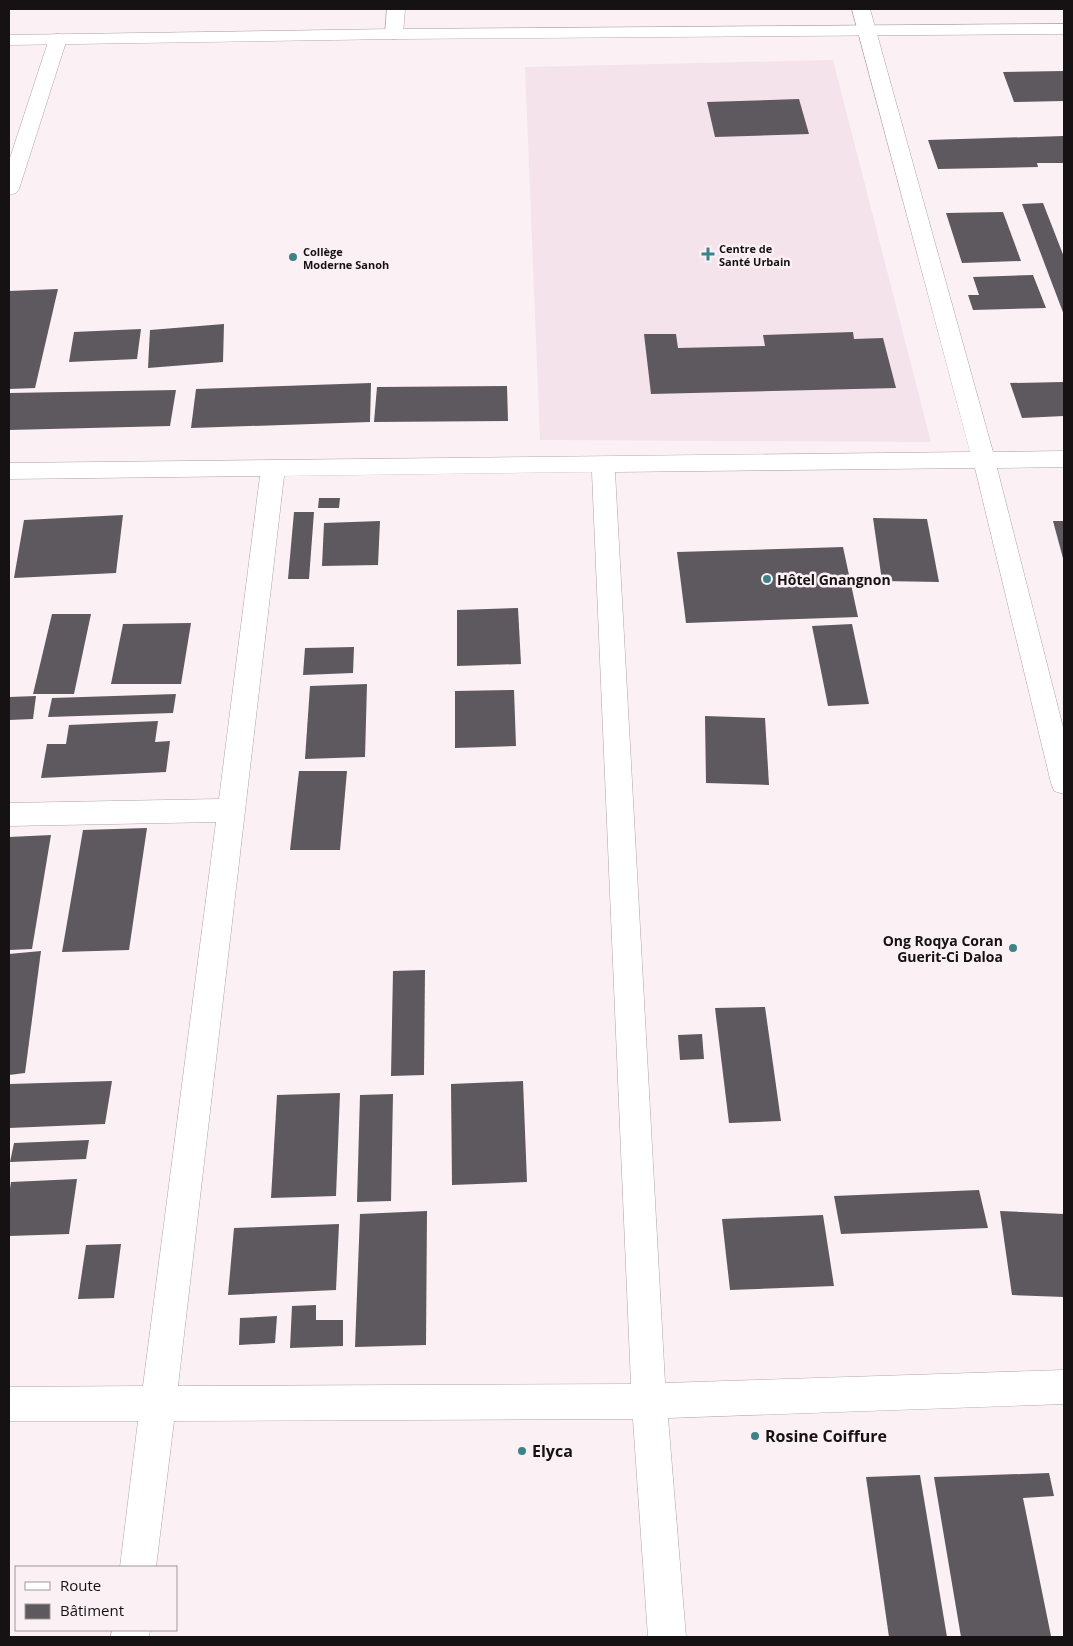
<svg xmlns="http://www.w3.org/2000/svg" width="1073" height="1646" viewBox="0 0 1073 1646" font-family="'Open Sans',sans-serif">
  <rect width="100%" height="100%" fill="#fbf1f5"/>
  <!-- built -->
  <path fill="#f4e3eb" d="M833 60 931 442 540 440 525 67Z"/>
  <!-- building -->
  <g fill="#5e585f">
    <path d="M1064 71V101L1014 102 1003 72Z"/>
    <path d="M799 99 809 134 715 137 707 102Z"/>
    <path d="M1064 136V163H1037L1038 167 938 169 928 140Z"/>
    <path d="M1043 203 1064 257V315L1022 204Z"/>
    <path d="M1003 212 1021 261 962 263 946 213Z"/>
    <path d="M1033 275 1046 308 973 310 968 295H979L973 277Z"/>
    <path d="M58 289 35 388 9 389V291Z"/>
    <path d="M224 324 223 362 148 368 150 330Z"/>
    <path d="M141 329 137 359 69 362 74 332Z"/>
    <path d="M853 332 854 339 883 338 896 388 651 394 644 334H676L678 348 765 346 763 335Z"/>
    <path d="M1063 382 1064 416 1022 418 1010 383Z"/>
    <path d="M371 383 370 422 191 428 196 389Z"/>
    <path d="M507 386 508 421 374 422 377 387Z"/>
    <path d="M176 390 170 426 9 430V393Z"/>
    <path d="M319 498H340L339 508H318Z"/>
    <path d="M294 512H314L309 579H288Z"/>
    <path d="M123 515 116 573 14 578 24 520Z"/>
    <path d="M873 518 927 519 939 582 882 581Z"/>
    <path d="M380 521 378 565 322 566 324 523Z"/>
    <path d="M1053 521H1064V562Z"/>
    <path d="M843 547 858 617 686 623 677 552Z"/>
    <path d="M518 608 521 664 457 666V610Z"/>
    <path d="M52 614H91L74 694H33Z"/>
    <path d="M191 623 181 684H111L123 624Z"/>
    <path d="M852 624 869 704 828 706 812 626Z"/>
    <path d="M354 647 353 673 303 675 305 648Z"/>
    <path d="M367 684 365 757 305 759 310 686Z"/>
    <path d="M514 690 516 746 455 748V691Z"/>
    <path d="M176 694 173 713 48 717 52 698Z"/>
    <path d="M36 696 33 719 9 720V697Z"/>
    <path d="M705 716 765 718 769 785 706 783Z"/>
    <path d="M158 721 155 742 170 741 166 772 41 778 47 744H66L69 725Z"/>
    <path d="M299 771H347L340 850H290Z"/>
    <path d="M147 828 129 950 62 952 83 830Z"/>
    <path d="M51 835 32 949 9 950V837Z"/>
    <path d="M41 951 25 1073 9 1075V954Z"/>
    <path d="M425 970 424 1075 391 1076 393 971Z"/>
    <path d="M765 1007 781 1121 729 1123 715 1008Z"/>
    <path d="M702 1034 704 1059 680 1060 678 1035Z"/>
    <path d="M112 1081 105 1124 9 1128V1084Z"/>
    <path d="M523 1081 527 1182 452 1185 451 1084Z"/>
    <path d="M340 1093 336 1196 271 1198 277 1095Z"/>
    <path d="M393 1094 391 1201 357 1202 360 1095Z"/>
    <path d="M89 1140 86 1159 10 1162 14 1143Z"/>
    <path d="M77 1179 69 1234 9 1236V1195L11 1182Z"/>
    <path d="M979 1190 988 1228 841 1234 834 1196Z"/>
    <path d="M427 1211 426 1345 355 1347 360 1214Z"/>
    <path d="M1000 1211 1064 1214V1297L1012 1295Z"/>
    <path d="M823 1215 834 1286 730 1290 722 1219Z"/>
    <path d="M339 1224 336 1290 228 1295 234 1228Z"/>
    <path d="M121 1244 114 1298 78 1299 86 1245Z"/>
    <path d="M316 1305V1320H343V1346L290 1348 292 1306Z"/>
    <path d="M277 1316 275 1343 239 1345 240 1318Z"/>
    <path d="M1049 1473 1054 1496 1023 1498 1051 1636 961 1637 934 1477Z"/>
    <path d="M920 1475 947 1637H889L866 1477Z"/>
  </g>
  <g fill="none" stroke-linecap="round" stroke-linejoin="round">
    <!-- minor casing -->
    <g stroke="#aea4a8" stroke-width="1">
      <g id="minor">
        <path d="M387 9H405L403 34 400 38 394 39 388 38 385 34Z"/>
        <path d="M852 9H870L993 452 1064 451V467L997 468 1064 731V794L1054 791 1051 783 975 468 615 472 665 1383 1064 1370V1404L668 1418 686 1637H648L633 1419 174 1421 156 1567H120L138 1421H9V1387L143 1386 216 822 9 826V803L219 799 260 476 9 479V463L970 452ZM592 472 631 1384 178 1386 284 476Z"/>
        <path d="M58 34 64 35 67 39 19 189 16 193 9 195V161L49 39 52 35Z"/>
        <path d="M112 1630H150L149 1637H111Z"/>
      </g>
    </g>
    <!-- tertiary casing -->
    <g stroke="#aea4a8" stroke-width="1">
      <path id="tertiary" d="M1064 24V34L394 39 9 45V35L394 29Z"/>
    </g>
    <!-- minor -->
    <use href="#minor" fill="#fff" fill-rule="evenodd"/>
    <!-- tertiary -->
    <use href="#tertiary" fill="#fff" fill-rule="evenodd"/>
  </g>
  <!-- markers -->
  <g fill="#3b8389" stroke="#fbf1f5" stroke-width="2">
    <path d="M705.5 246.5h5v5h5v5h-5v5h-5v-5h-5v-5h5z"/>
    <circle cx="293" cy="257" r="5"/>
    <circle cx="767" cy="579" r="5"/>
    <circle cx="1013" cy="948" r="5"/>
    <circle cx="755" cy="1436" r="5"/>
    <circle cx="522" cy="1451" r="5"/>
  </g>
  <g text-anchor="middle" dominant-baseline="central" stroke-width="5" stroke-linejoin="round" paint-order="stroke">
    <!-- far-poi labels -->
    <g font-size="11" font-weight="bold" fill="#161214" stroke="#fbf1f5" text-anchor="start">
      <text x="719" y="248">Centre de<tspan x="719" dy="13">Santé Urbain</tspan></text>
      <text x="303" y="251">Collège<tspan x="303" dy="13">Moderne Sanoh</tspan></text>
    </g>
    <!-- poi labels -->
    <g font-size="14" font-weight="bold" fill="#161214" stroke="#fbf1f5" text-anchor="start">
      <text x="777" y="579">Hôtel Gnangnon</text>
      <text x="1003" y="940" text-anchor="end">Ong Roqya Coran<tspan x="1003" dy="16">Guerit-Ci Daloa</tspan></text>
    </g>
    <!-- near-poi labels -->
    <g font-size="16" font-weight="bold" fill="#161214" stroke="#fbf1f5" text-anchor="start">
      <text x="765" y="1436">Rosine Coiffure</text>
      <text x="532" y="1451">Elyca</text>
    </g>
  </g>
  <!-- border -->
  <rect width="1073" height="1646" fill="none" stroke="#161214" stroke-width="20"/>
  <!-- legend -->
  <rect x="15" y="1566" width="162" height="65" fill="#fbf1f5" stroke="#9f989b"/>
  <rect x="25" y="1582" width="25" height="8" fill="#ffffff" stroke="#9f989b"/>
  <text x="60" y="1591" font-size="15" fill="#161214">Route</text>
  <rect x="25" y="1604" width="25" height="15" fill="#5e585f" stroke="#9f989b"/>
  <text x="60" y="1616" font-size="15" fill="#161214">Bâtiment</text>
</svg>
